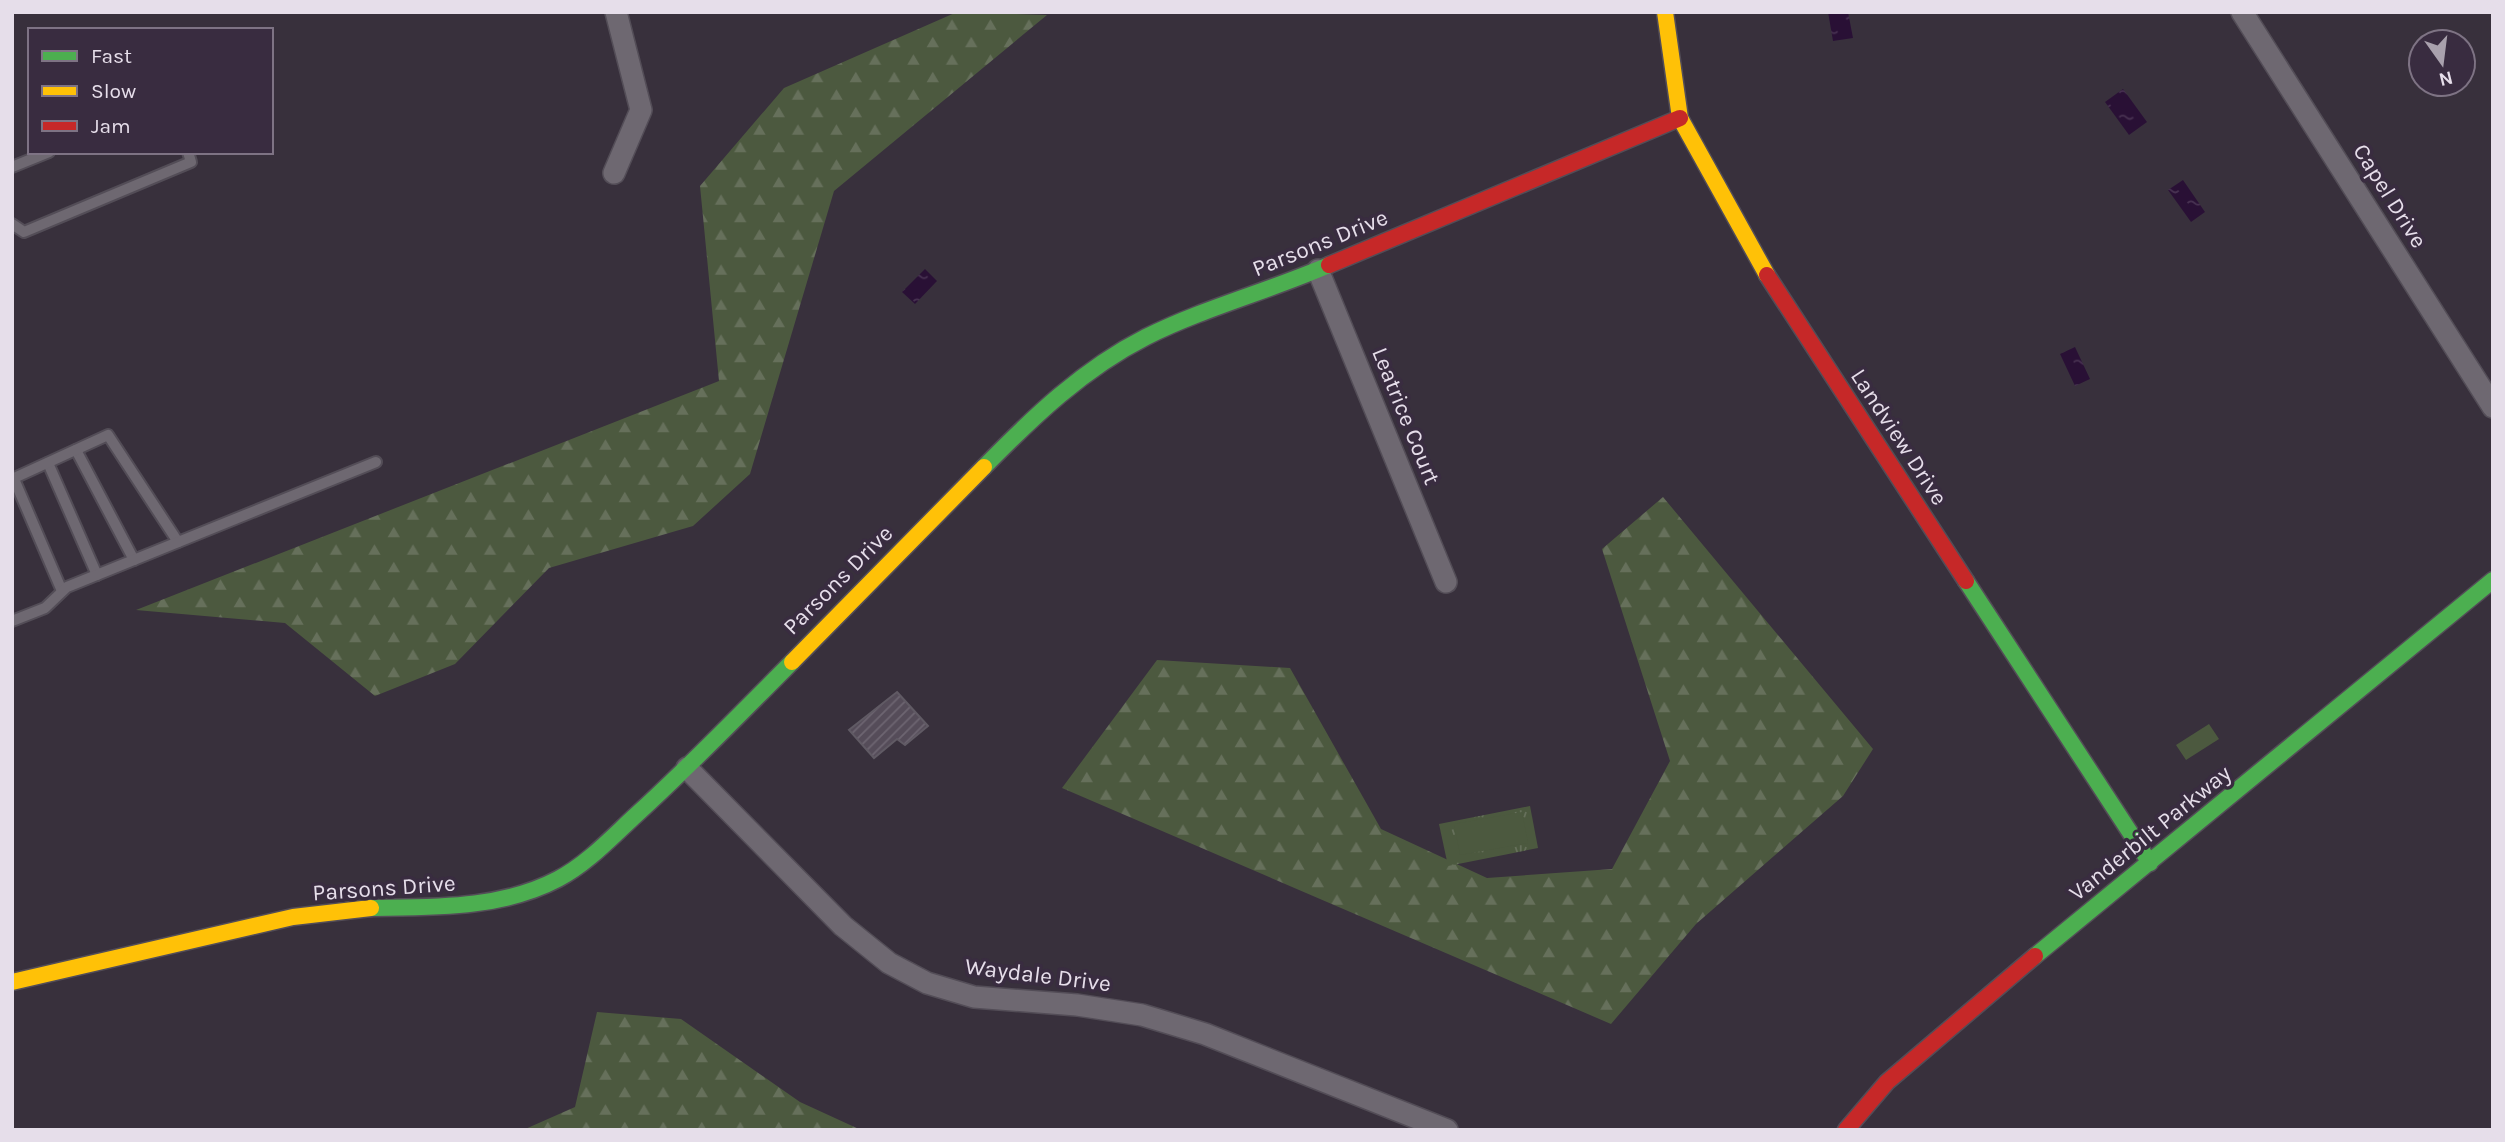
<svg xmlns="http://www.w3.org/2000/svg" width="2505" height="1142" viewBox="0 0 2505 1142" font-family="Karla,sans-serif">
  <defs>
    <pattern id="forest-firs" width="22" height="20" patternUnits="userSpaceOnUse" patternTransform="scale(1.75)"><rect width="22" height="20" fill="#4c593f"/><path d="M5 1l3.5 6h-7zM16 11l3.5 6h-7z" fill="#66705b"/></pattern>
    <pattern id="park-tufts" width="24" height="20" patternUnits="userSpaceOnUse" patternTransform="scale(1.75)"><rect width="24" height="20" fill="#4c593f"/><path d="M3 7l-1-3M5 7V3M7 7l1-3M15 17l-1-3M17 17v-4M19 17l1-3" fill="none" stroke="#66705b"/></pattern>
    <pattern id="water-ripples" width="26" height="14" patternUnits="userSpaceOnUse" patternTransform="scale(1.75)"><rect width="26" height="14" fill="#291035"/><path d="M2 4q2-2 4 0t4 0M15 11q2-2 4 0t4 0" fill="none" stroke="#483252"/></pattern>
    <pattern id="building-hatch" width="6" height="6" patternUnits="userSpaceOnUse" patternTransform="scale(1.75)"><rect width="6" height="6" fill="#554c59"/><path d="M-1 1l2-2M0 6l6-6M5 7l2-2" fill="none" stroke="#6d6571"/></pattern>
  </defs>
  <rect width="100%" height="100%" fill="#38303c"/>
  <!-- forest -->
  <g fill="url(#forest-firs)">
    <path d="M957 12 1047 15 834 191 750 474 693 526 549 568 455 664 375 696 285 623 136 610 719 381 700 186 784 88Z"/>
    <path d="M1663 497 1873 749 1843 796 1696 924 1611 1024 1062 788 1157 660 1290 668 1381 829 1487 878 1612 869 1670 761 1602 549Z"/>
    <path d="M597 1012 681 1019 800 1102 861 1130H523L575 1107Z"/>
  </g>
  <!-- park -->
  <path fill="url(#park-tufts)" d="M1530 806 1538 848 1448 866 1439 824Z"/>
  <!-- pitch -->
  <g fill="#4c593f">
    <path d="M2209 724 2219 739 2186 760 2176 745Z"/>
    <path d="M1522 812 1528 843 1460 855 1454 824Z"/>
  </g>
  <!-- water -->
  <g fill="url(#water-ripples)">
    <path d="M1828 12H1848L1853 38 1833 41Z"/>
    <path d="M2123 89 2147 122 2129 135 2105 102Z"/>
    <path d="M2183 180 2205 212 2191 222 2168 190Z"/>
    <path d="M925 269 937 281 915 304 902 292Z"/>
    <path d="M2075 347 2090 379 2075 386 2060 354Z"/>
  </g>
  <!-- building -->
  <path fill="url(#building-hatch)" stroke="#605a64" stroke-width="2" d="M897 692 928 726 905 745 897 739 874 758 849 730Z"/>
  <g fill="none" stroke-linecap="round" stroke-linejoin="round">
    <!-- lane casing -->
    <g stroke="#534d57" stroke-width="14">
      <g id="lane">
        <path d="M12 167 49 152"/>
        <path d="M12 224 24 232 191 162 188 152"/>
        <path d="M76 450 134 560"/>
        <path d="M48 463 97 575"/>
        <path d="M12 479 108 435 178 542"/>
        <path d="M14 479 62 591"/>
        <path d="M12 621 45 608 67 587 376 462"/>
      </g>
    </g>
    <!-- street casing -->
    <g stroke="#534d57" stroke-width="24">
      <g id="street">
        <path d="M2242 12 2493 407"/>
        <path d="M614 173 641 110 616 12"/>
        <path d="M1318 270 1446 582"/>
        <path d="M687 768 843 926 889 963 927 983 974 997 1077 1005 1142 1015 1205 1034 1447 1130"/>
      </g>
    </g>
    <!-- fast casing -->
    <g stroke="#534d57" stroke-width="19">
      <g id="fast">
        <path d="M984 467C1033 417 1083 369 1146 337 1204 308 1269 291 1329 265"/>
        <path d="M1966 581 2150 863"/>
        <path d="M371 908C434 907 501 909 558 879 587 864 612 837 636 815 690 766 740 714 792 662"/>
        <path d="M2035 956 2493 580"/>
      </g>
    </g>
    <!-- slow casing -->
    <g stroke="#534d57" stroke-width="19">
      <g id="slow">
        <path d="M1665 12 1680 118 1767 275"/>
        <path d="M792 662 984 467"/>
        <path d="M12 982 293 917 371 908"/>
      </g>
    </g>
    <!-- jam casing -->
    <g stroke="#534d57" stroke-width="19">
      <g id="jam">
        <path d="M1329 265 1680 118"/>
        <path d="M1767 275 1966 581"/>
        <path d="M1846 1130 1887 1082 2035 956"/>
      </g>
    </g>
    <!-- lane -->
    <use href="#lane" stroke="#6e6871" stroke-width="10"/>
    <!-- street -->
    <use href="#street" stroke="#6e6871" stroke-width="21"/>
    <!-- fast -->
    <use href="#fast" stroke="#4caf50" stroke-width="16"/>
    <!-- slow -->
    <use href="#slow" stroke="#ffc107" stroke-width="16"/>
    <!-- jam -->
    <use href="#jam" stroke="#c62828" stroke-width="16"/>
  </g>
  <g text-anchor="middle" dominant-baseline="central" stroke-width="7" stroke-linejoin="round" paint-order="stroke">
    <!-- street labels -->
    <g font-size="23" fill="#e6deea" stroke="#392c40">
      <text transform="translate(2390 196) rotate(58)">Capel Drive</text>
      <text transform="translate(1320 243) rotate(-22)">Parsons Drive</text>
      <text transform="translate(1406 416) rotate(68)">Leatrice Court</text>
      <text transform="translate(1899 437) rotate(57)">Landview Drive</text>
      <text transform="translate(838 580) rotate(-45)">Parsons Drive</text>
      <text transform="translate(2150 833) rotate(-39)">Vanderbilt Parkway</text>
      <text transform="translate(384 888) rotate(-4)">Parsons Drive</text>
      <text transform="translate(1038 975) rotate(7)">Waydale Drive</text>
    </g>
  </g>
  <!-- border -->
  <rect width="2505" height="1142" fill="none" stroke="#e6deea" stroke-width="28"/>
  <!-- legend -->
  <rect x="28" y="28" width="245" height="126" fill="#392c40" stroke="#7e7384" stroke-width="2"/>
  <rect x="42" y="51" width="35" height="10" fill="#4caf50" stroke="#7e7384" stroke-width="2"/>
  <text x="91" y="63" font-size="21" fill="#e6deea">Fast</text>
  <rect x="42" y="86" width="35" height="10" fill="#ffc107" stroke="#7e7384" stroke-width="2"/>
  <text x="91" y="98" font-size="21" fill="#e6deea">Slow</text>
  <rect x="42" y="121" width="35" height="10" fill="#c62828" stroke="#7e7384" stroke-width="2"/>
  <text x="91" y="133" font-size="21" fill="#e6deea">Jam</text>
  <!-- north arrow -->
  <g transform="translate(2442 63) rotate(166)"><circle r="33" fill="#392c40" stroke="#7e7384" stroke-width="2"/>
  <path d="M0-5L12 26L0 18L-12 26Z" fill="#a9a1ad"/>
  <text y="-10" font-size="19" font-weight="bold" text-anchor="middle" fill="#e6deea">N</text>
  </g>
</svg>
